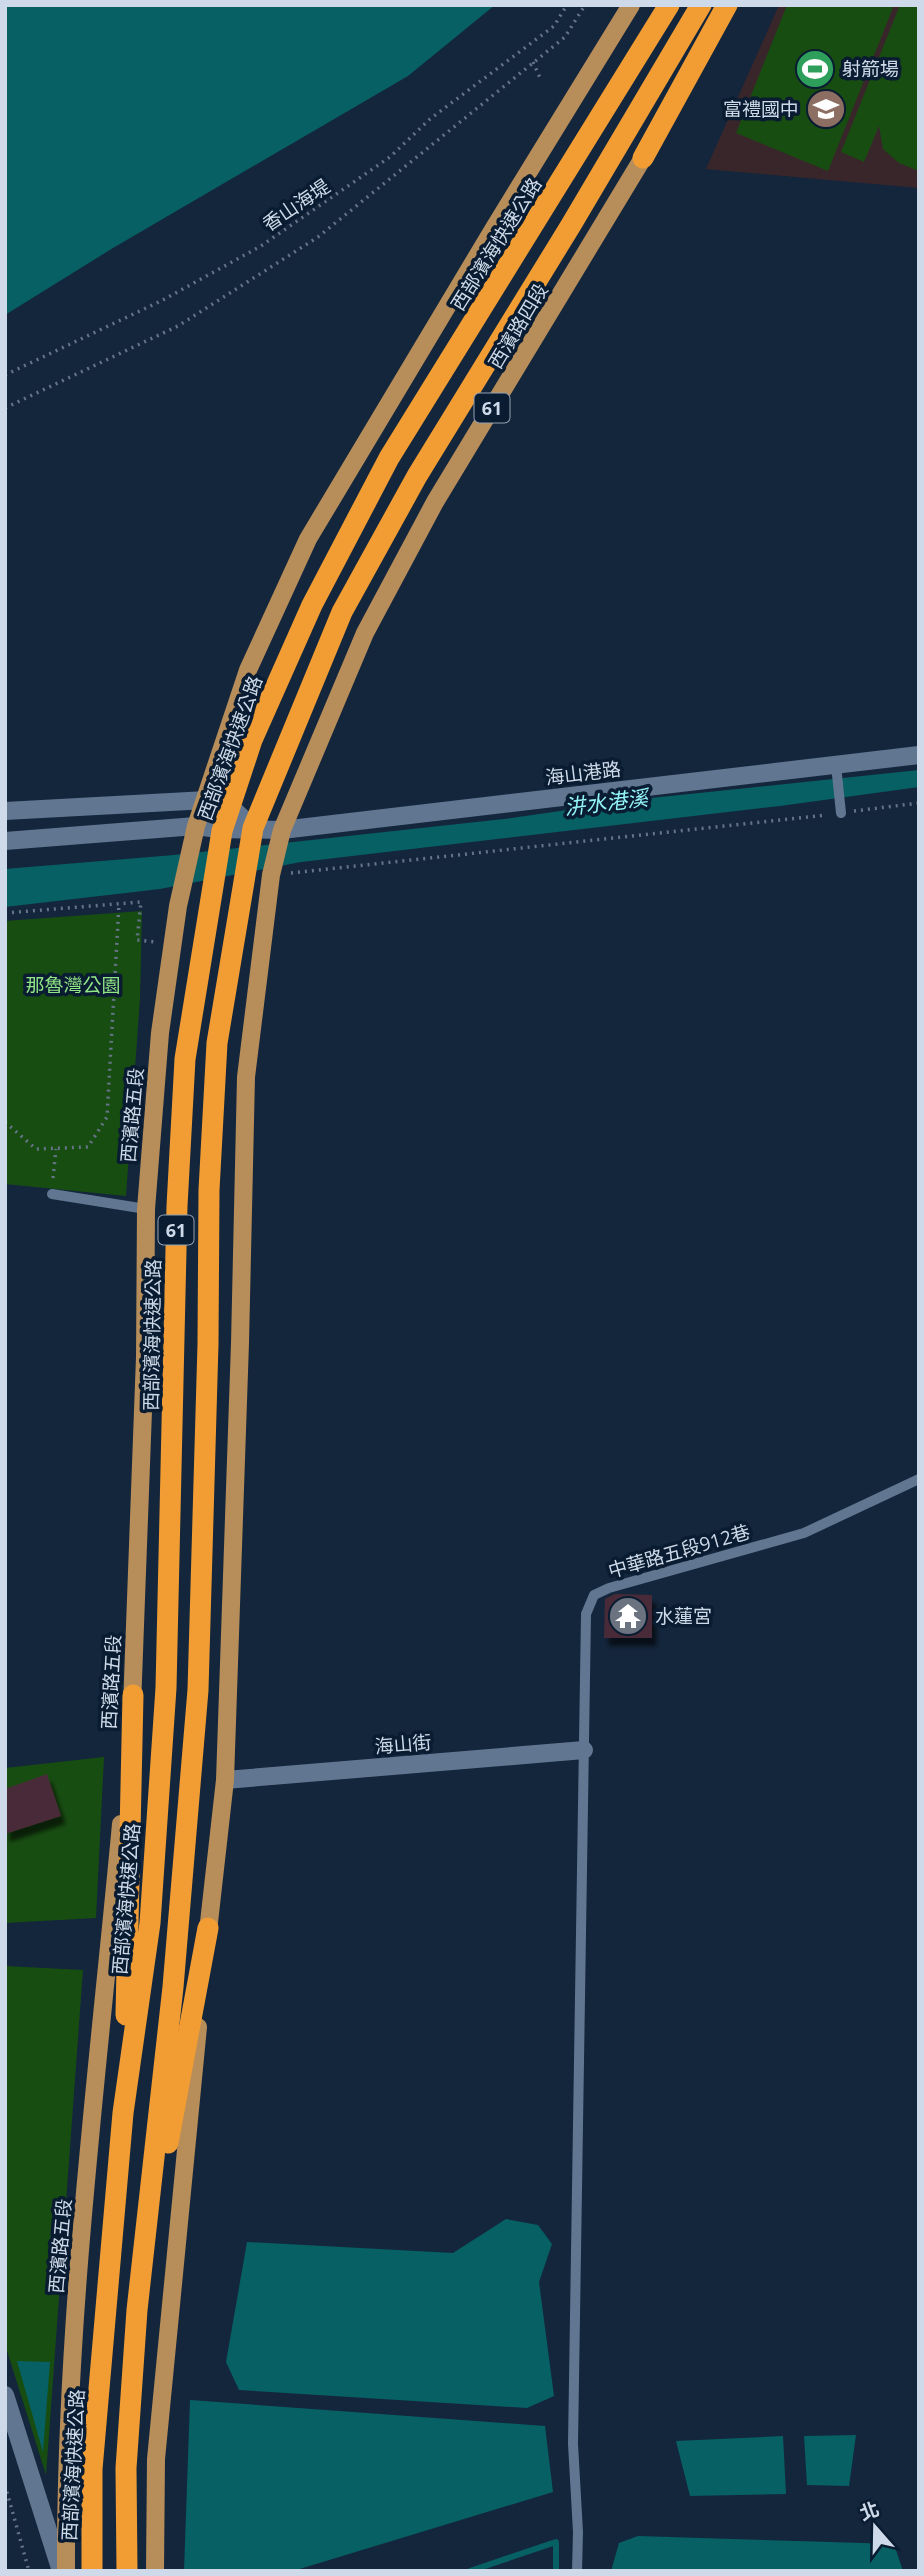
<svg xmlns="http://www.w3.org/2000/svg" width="924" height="2576" viewBox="0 0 924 2576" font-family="'Open Sans','Noto Sans TC',sans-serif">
  <defs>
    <filter id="shadow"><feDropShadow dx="4.5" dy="8" stdDeviation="2" flood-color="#0009"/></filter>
  </defs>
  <rect width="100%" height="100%" fill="#14263c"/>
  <!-- education -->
  <path fill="#39262a" d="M779 5H919V188L706 169Z"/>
  <!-- green -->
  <g fill="#184d12">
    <path d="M787 5H894L828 171 736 133Z"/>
    <path d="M900 5H919V171L899 163 883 149 879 126 864 162 841 152Z"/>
    <path d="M142 911 140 998 126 1196 5 1184V921Z"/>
    <path d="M104 1757 96 1918 5 1923V1768Z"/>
    <path d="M5 1966 83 1970 46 2475 5 2344Z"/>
  </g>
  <!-- water -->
  <g fill="#076064">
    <path d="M5 5H495L408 76 113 248 5 315Z"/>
    <path d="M919 770V787L780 806 301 862 160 889 5 907V869L174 855 504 819 651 798Z"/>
    <path d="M506 2219 538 2225 552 2244 539 2282 554 2396 527 2408 239 2390 226 2362 247 2242 453 2253Z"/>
    <path d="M17 2361 50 2362 43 2452Z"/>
    <path d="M190 2400 545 2426 553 2492 293 2571H184Z"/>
    <path d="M856 2435 849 2486 807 2485 804 2436Z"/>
    <path d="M783 2436 786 2494 690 2496 676 2441Z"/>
    <path d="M638 2536 894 2544 903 2571H611L619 2543Z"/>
  </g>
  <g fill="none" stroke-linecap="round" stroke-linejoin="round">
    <!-- stream -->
    <path stroke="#076064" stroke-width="6" d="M470 2571 556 2542V2571"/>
  </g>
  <!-- building -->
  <g fill="#4a2c38" filter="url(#shadow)">
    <path d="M615 1594 652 1595V1638H604L605 1599Z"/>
    <path d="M47 1774 61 1816 5 1834V1789Z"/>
  </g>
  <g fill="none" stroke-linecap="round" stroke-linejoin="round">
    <!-- path -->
    <g stroke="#657487" stroke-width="3.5" stroke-dasharray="2 5" stroke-linecap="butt">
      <path d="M533 62 540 78"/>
      <path d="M5 375 161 301 261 246 390 157 430 119 554 26 567 5"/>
      <path d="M5 408 178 326 318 237 565 37 585 5"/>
      <path d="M854 811 919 803"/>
      <path d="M291 873 826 815"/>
      <path d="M5 913 141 902 137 940 156 942"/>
      <path d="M5 1122 36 1149 88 1147 107 1117 119 904"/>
      <path d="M53 1178 56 1149"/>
      <path d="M5 2485 29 2571"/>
    </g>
    <!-- lane -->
    <g stroke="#617691" stroke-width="10">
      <path d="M836 765 841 813"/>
      <path d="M52 1194 146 1209"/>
      <path d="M577 2571 578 2532 573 2444 586 1614 594 1595 609 1588 804 1533 919 1479"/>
    </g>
    <!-- street -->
    <g stroke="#617691" stroke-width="18">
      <path d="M5 811 207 800 230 806 253 828"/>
      <path d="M5 841 196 826C225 832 253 828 282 830L919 755"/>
      <path d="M225 1780 584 1750"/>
      <path d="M5 2395 61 2571"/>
    </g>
    <!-- primary -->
    <g stroke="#b78d59" stroke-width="18">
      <path d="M132 1706 145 1357 146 1209 160 1033 178 906 196 826 248 670 308 539 494 228 631 5"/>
      <path d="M207 1940 225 1780 240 1343 246 1077 271 875 282 830 365 633 435 502 649 148"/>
      <path d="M66 2571C65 2321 98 2072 121 1824"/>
      <path d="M155 2571 156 2459 198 2027"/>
    </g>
    <!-- highway -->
    <g stroke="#f19d33" stroke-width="21">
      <path d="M643 158 727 5"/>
      <path d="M126 2015 133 1695"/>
      <path d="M168 2143 208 1928"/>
      <path d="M92 2571V2469L123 2113 150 1923 166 1688 177 1206 185 1059 222 831 252 740 312 605 389 458 669 5"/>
      <path d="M127 2571 126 2468 137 2310 173 1987 198 1690 208 1344 209 1190 217 1043 253 828 342 612 417 476 571 225 701 5"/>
    </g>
  </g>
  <!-- icons -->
  <defs>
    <g id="stadium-disc" transform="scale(2.0125)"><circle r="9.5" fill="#2e9e5b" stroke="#0a1c31"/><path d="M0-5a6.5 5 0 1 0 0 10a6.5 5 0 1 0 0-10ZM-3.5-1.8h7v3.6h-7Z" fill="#fff"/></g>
    <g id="school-disc" transform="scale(2.0125)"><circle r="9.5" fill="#8d6e63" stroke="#0a1c31"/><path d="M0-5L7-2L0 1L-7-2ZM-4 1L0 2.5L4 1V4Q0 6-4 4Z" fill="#fff"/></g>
    <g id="temple-disc" transform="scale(2.0125)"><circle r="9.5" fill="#6b7280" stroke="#0a1c31"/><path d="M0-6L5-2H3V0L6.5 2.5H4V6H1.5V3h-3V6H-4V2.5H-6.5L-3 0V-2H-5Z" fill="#fff"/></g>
  </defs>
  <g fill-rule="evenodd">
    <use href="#stadium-disc" x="815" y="69"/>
    <use href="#school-disc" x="826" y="109"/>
    <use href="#temple-disc" x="628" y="1616"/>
  </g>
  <g text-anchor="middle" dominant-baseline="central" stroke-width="7" stroke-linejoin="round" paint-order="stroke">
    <!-- shield labels -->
    <g fill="#0a1c31" stroke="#93a1b2" stroke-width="2">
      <rect x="474.5" y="393.5" width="35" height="29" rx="5"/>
      <rect x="158.5" y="1215.5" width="35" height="29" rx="5"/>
    </g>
    <g font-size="18" font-weight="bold" fill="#cedae9">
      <text x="492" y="408">61</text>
      <text x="176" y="1230">61</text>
    </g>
    <!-- poi labels -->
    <g font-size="19" fill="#cedae9" stroke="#0a1c31" text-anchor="start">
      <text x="842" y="69">射箭場</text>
      <text x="799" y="109" text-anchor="end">富禮國中</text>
      <text x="655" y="1616">水蓮宮</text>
    </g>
    <!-- street labels -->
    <g font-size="19" fill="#cedae9" stroke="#0a1c31">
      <text transform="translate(296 205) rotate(-34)">香山海堤</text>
      <text transform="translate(496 244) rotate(-58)">西部濱海快速公路</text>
      <text transform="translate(518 326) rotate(-59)">西濱路四段</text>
      <text transform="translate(230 748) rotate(-70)">西部濱海快速公路</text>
      <text transform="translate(583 773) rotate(-7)">海山港路</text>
      <text transform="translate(132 1115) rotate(-85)">西濱路五段</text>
      <text transform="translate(152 1335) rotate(-89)">西部濱海快速公路</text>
      <text transform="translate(679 1551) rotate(-16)">中華路五段912巷</text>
      <text transform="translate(111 1682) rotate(-87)">西濱路五段</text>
      <text transform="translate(403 1744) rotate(-5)">海山街</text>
      <text transform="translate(126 1899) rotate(-85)">西部濱海快速公路</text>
      <text transform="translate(60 2246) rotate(-85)">西濱路五段</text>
      <text transform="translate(73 2465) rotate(-87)">西部濱海快速公路</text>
    </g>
    <!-- park labels -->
    <g font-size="19" fill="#91e686" stroke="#0a1c31">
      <text x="73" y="985">那魯灣公園</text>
    </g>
    <!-- water labels -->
    <g font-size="21" font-style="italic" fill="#93f4f8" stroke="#0a1c31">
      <text transform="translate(606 802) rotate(-7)">汫水港溪</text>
    </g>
  </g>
  <!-- border -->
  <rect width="924" height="2576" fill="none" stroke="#cedae9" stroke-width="14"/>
  <!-- north arrow -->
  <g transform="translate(875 2527) rotate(340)" stroke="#0a1c31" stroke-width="5" paint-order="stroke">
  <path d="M0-5L12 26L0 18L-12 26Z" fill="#cedae9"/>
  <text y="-10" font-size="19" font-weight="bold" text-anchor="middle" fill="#cedae9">北</text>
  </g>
</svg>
